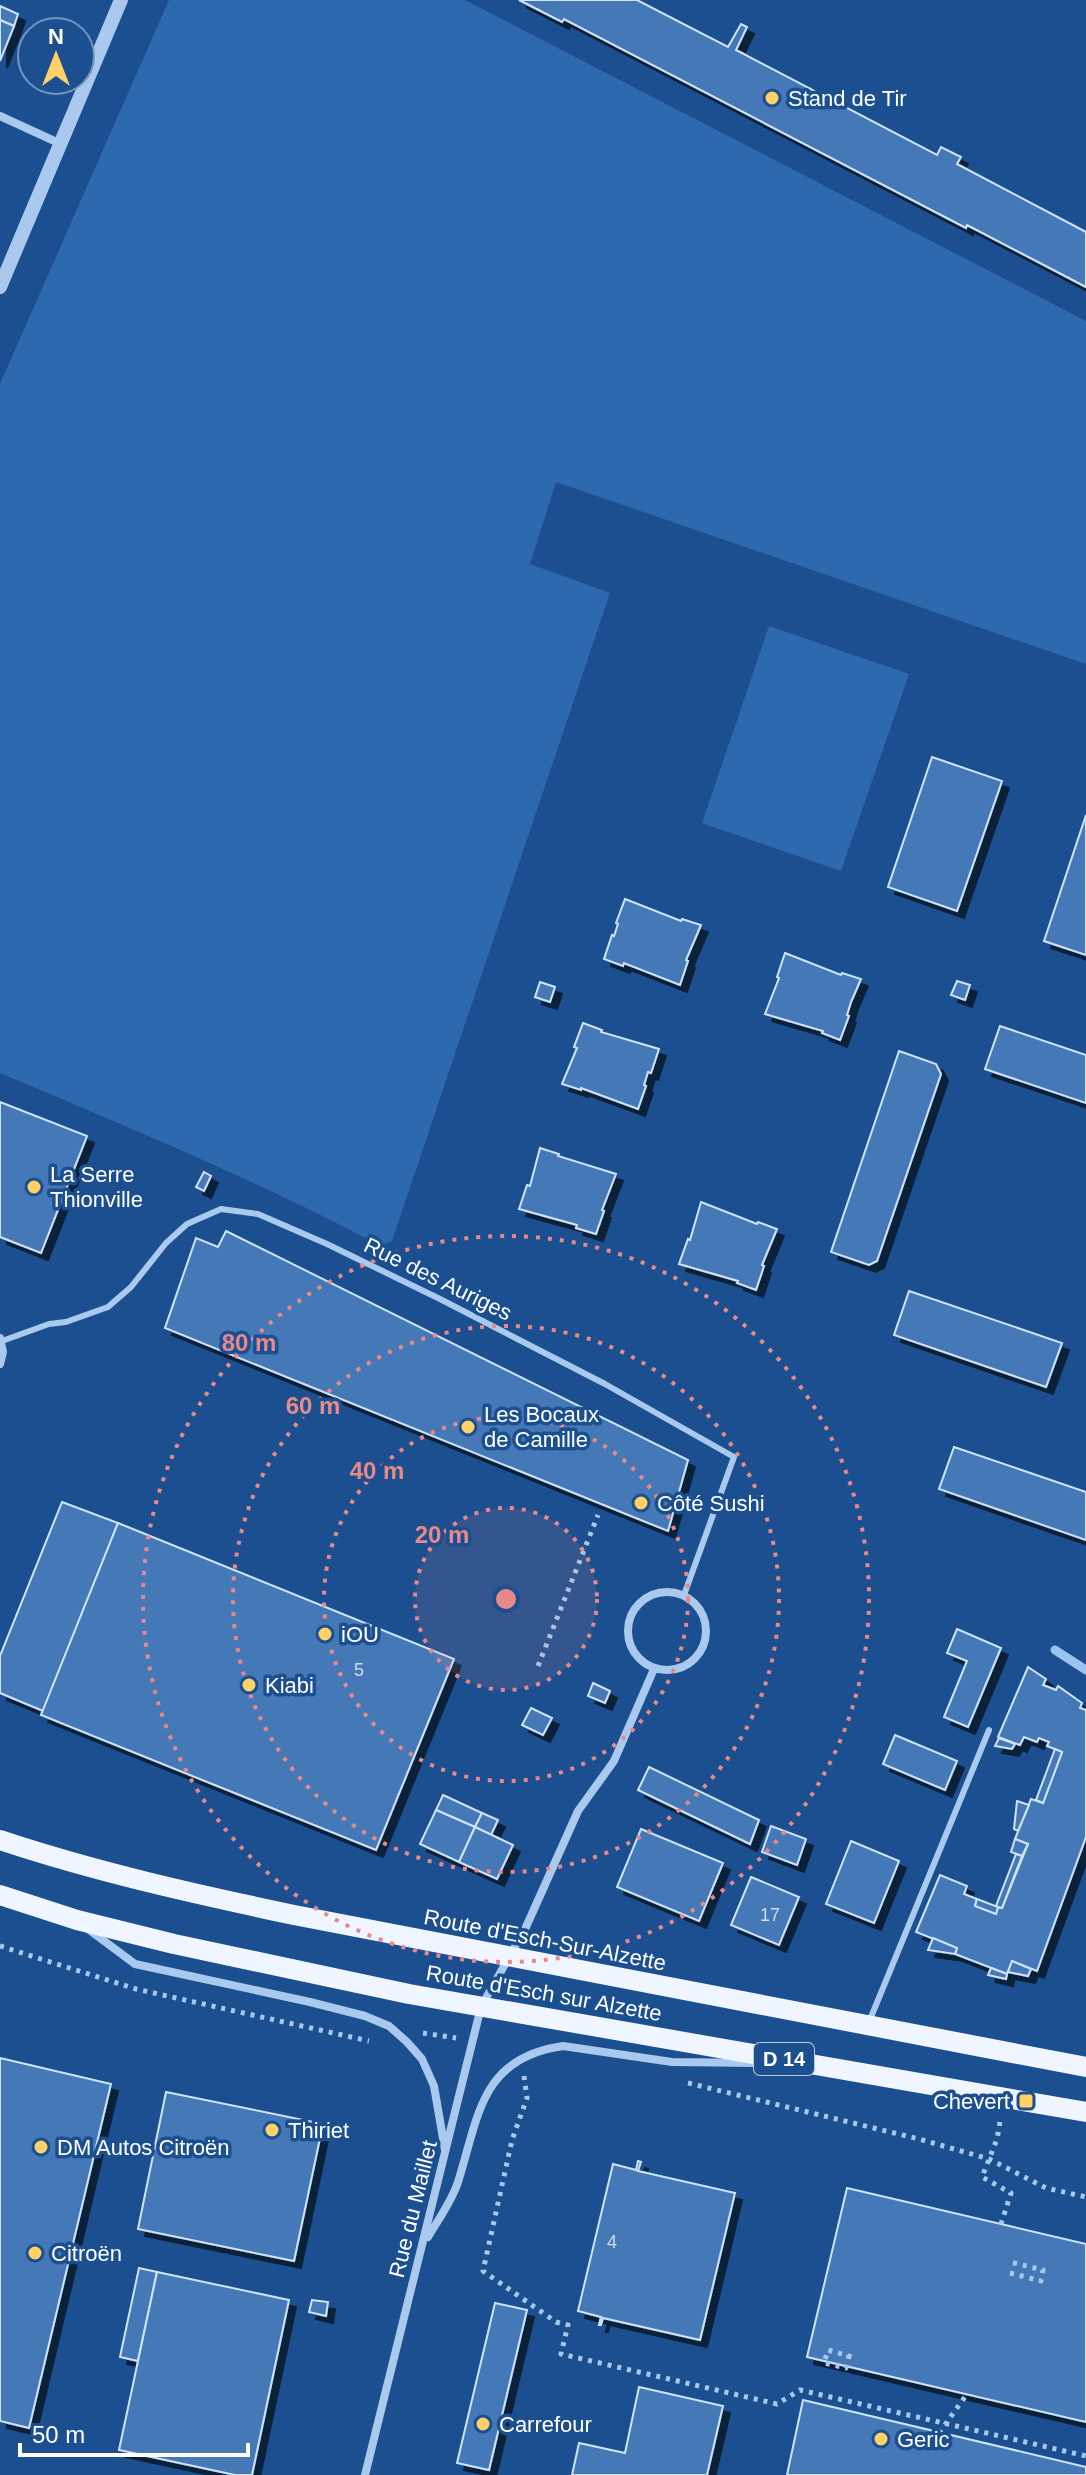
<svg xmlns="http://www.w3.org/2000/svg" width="1086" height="2475" viewBox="0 0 1086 2475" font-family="Helvetica,sans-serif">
  <defs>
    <filter id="shadow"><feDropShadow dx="7" dy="7" stdDeviation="0" flood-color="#0009"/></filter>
  </defs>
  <rect width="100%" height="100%" fill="#1b4f8f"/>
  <!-- green -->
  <g fill="#2e69ad">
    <path d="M169 0H465L1086 321V664L556 482 530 564 610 593 392 1241 381 1246C258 1181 128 1127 0 1073V384Z"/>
    <path d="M769 626 909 674 841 871 702 823Z"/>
  </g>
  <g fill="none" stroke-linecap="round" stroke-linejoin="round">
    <!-- stream -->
    <path stroke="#9cc4f0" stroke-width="9" d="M1055 1650 1086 1670"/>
  </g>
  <!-- building -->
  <g fill="#4478b7" stroke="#cfe3fa" stroke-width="2" filter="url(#shadow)">
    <path d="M519 0H637L728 47 741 24 747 27 736 50 937 155 941 147 961 157 957 164 1086 232V287L967 225 966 228 564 19 562 22Z"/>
    <path d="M0 6 18 14 14 26 0 20Z"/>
    <path d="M0 20 14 26 0 61Z"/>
    <path d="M932 757 1002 781 957 911 888 887Z"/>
    <path d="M1086 815V955L1044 941Z"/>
    <path d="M625 899 681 921 682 919 701 925 686 960 688 961 680 985 624 963 623 966 604 959 612 935 614 936 618 924 616 923Z"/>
    <path d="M785 953 841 975 842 973 861 979 851 1002 847 1015 849 1016 840 1040 822 1033 823 1031 765 1014 779 978 777 977Z"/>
    <path d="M957 981 970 985 965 1000 951 995Z"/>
    <path d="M540 982 555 987 550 1002 535 997Z"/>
    <path d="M583 1023 602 1030 601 1032 659 1049 651 1073 648 1072 644 1085 646 1086 638 1109 581 1088V1090L562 1084 577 1048 574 1047Z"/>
    <path d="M1000 1026 1086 1055V1103L985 1069Z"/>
    <path d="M899 1051 936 1064 941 1074 877 1261 869 1265 831 1252Z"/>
    <path d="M0 1102 87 1136 41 1253 0 1237Z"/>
    <path d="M540 1148 559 1154 558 1156 616 1174 602 1210 604 1211 596 1234 576 1228 577 1225 519 1209 527 1185 530 1186Z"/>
    <path d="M204 1172 211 1176 204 1191 196 1187Z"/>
    <path d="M701 1202 757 1224 758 1222 777 1229 762 1265 764 1266 756 1290 737 1283 738 1281 679 1264 688 1239 690 1240Z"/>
    <path d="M226 1231 688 1460 668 1531 165 1328 196 1238 218 1247Z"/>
    <path d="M909 1291 1062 1343 1046 1387 894 1335Z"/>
    <path d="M954 1447 1086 1492V1540L939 1489Z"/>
    <path d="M62 1502 118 1523 43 1711 0 1693V1656Z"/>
    <path d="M118 1523 454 1659 376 1850 41 1715Z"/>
    <path d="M957 1629 1001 1648 968 1727 944 1717 967 1661 947 1653Z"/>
    <path d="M1028 1667 1046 1679 1043 1685 1056 1690 1058 1686 1082 1703 1080 1708 1086 1710V1837L1037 1971 1012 1961 1007 1974 955 1954 957 1948 916 1932 940 1875 967 1886 964 1894 977 1899 975 1906 996 1914 998 1907 1002 1908 1028 1844 1015 1839 1031 1799 1043 1803 1062 1752 1047 1746 1049 1742 1039 1738 1037 1742 1024 1737 1020 1745 998 1737Z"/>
    <path d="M593 1683 610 1691 605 1703 588 1696Z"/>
    <path d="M531 1708 552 1718 543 1735 522 1725Z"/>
    <path d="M895 1735 957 1761 945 1790 883 1764Z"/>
    <path d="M999 1738 1015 1744 1012 1749 995 1746Z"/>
    <path d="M1055 1749 1062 1752 1043 1803 1036 1800Z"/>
    <path d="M649 1767 759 1820 750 1844 638 1790Z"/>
    <path d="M443 1795 482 1813 475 1827 436 1810Z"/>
    <path d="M1017 1801 1029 1805 1018 1831 1014 1829Z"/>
    <path d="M436 1810 475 1827 459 1862 420 1844Z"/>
    <path d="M482 1813 498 1820 491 1835 475 1827Z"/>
    <path d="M771 1826 806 1839 797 1865 762 1852Z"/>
    <path d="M475 1827 513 1845 497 1879 459 1862Z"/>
    <path d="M641 1829 723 1863 699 1921 617 1887Z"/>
    <path d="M1015 1839 1028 1844 1022 1856 1011 1852Z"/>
    <path d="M851 1841 899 1861 874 1923 826 1904Z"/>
    <path d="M1016 1854 1022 1856 1002 1908 998 1907 996 1906Z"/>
    <path d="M751 1877 799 1897 779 1945 731 1925Z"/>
    <path d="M977 1899 998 1907 996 1914 975 1906Z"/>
    <path d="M933 1938 957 1948 955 1954 928 1950Z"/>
    <path d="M1012 1961 1031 1969 1028 1976 1008 1972Z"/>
    <path d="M991 1968 1007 1974 1006 1979 988 1975Z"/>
    <path d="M0 2058 111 2084 29 2428 0 2421Z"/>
    <path d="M166 2092 323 2124 294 2261 138 2229Z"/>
    <path d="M638 2161 641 2162 638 2171 735 2193 700 2340 603 2318 601 2325H599L601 2317 578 2311 613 2164 636 2170Z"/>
    <path d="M847 2188 1086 2244V2422L807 2357Z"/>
    <path d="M139 2268 157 2272 138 2361 120 2357Z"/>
    <path d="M157 2272 289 2300 252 2475H235L119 2450Z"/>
    <path d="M312 2300 328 2302 326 2316 309 2312Z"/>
    <path d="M495 2303 527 2310 489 2470 457 2463Z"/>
    <path d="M639 2387 723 2406 707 2475H572L579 2443 625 2453Z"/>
    <path d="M803 2400 1086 2467V2475H787Z"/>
  </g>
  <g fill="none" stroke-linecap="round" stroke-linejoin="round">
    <!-- path -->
    <g stroke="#a9c9ee" stroke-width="5" stroke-dasharray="4 6" stroke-linecap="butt">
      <path d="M538 1666 598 1515"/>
      <path d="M0 1946 136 1989 369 2041"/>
      <path d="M423 2033 456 2038"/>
      <path d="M524 2076 527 2098 512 2140 483 2271 556 2322 568 2325 561 2354 777 2404 800 2390 1086 2456"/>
      <path d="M688 2083 919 2139 989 2159 1046 2188 1086 2197"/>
      <path d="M1000 2122 997 2139 982 2177 1011 2193 1001 2224"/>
      <path d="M1010 2273 1041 2281 1043 2270 1010 2262"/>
      <path d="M849 2355 846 2368 824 2363 828 2350 852 2357"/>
      <path d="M939 2433 967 2394"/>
    </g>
    <!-- service -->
    <g stroke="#a9c9ee" stroke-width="6">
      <path d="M2 1341 49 1324 66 1322 108 1307 131 1287 166 1243 187 1224 221 1209 258 1214 327 1244 440 1299 605 1384 734 1457 684 1595"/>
      <path d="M869 2022 989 1730"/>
    </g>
    <!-- minor -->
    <g stroke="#a9c9ee" stroke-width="8">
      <path d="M0 116 61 144"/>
      <path d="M0 1338 3 1352 0 1364"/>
      <circle cx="667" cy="1631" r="39"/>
      <path d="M88 1929 135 1964 310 2002 365 2016 389 2026 407 2042 422 2059 434 2086 445 2150"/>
      <path d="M428 2237C438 2220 452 2201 458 2182 479 2116 480 2058 563 2046L672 2062 758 2063"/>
      <path d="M365 2475 481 2007 526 1927 578 1811 614 1761 654 1669"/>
    </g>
    <!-- tertiary -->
    <path stroke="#a9c9ee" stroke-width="14" d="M0 287 121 0"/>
    <!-- primary -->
    <g stroke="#f0f6ff" stroke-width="20">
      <path d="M0 1840C96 1872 195 1894 294 1915L1086 2067"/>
      <path d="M0 1895 77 1920 174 1944 409 1994 1086 2112"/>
    </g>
  </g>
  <!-- distance rings -->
  <circle cx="506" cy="1599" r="91" fill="#e88989" fill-opacity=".12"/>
  <g fill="none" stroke="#e88989" stroke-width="4" stroke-dasharray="4 8">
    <circle cx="506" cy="1599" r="91"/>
    <circle cx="506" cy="1599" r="182"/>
    <circle cx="506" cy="1599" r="273"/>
    <circle cx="506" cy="1599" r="363"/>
  </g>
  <!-- markers -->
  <g fill="#ffd166" stroke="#1b4f8f" stroke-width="3">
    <circle cx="772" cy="98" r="8"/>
    <circle cx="34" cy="1187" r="8"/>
    <circle cx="468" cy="1427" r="8"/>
    <circle cx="641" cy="1503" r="8"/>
    <circle cx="325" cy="1634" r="8"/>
    <circle cx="249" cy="1685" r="8"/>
    <rect x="1018" y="2093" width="16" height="16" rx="4"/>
    <circle cx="272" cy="2130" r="8"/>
    <circle cx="41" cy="2147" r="8"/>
    <circle cx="35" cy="2253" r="8"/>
    <circle cx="483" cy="2424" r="8"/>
    <circle cx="881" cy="2439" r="8"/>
  </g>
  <g text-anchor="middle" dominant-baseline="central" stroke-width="7" stroke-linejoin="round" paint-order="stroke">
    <!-- number labels -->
    <g font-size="18" fill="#d0dded">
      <text x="359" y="1670">5</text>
      <text x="770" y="1915">17</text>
      <text x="612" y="2242">4</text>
    </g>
    <!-- shield labels -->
    <rect fill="#1b4f8f" stroke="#bbcadd" stroke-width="2" x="754" y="2043" width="60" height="32" rx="6"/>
    <g font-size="20" font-weight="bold" fill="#fff">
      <text x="784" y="2059">D 14</text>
    </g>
    <!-- poi labels -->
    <g font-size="22" fill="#fff" stroke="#1b4f8f" text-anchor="start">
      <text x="788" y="98">Stand de Tir</text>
      <text x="50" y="1174">La Serre<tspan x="50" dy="25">Thionville</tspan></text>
      <text x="484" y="1414">Les Bocaux<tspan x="484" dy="25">de Camille</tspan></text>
      <text x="657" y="1503">Côté Sushi</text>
      <text x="341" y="1634">iOU</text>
      <text x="265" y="1685">Kiabi</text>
      <text x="1010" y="2101" text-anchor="end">Chevert</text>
      <text x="288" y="2130">Thiriet</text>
      <text x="57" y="2147">DM Autos Citroën</text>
      <text x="51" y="2253">Citroën</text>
      <text x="499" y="2424">Carrefour</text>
      <text x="897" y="2439">Geric</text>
    </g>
    <!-- street labels -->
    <g font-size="22" fill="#fff" stroke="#1b4f8f">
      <text transform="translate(438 1279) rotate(26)">Rue des Auriges</text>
      <text transform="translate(545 1940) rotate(11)">Route d'Esch-Sur-Alzette</text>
      <text transform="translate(544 1993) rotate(10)">Route d'Esch sur Alzette</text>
      <text transform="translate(413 2209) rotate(-76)">Rue du Maillet</text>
    </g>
  </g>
  <circle cx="506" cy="1599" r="12" fill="#e88989" stroke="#1b4f8f" stroke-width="4"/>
  <g font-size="24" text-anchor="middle" font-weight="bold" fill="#e88989" stroke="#1b4f8f" stroke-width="7" stroke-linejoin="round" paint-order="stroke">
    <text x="249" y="1351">80 m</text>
    <text x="313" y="1414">60 m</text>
    <text x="377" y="1479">40 m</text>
    <text x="442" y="1543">20 m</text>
  </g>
  <!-- north arrow -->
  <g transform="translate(56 56)"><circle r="38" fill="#1b4f8f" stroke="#7695bc" stroke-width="2"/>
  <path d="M0-6L14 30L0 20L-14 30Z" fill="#ffd166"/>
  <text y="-12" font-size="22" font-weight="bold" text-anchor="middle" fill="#ffffff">N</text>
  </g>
  <!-- scale -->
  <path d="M20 2443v12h228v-12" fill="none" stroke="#ffffff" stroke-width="4"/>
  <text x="32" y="2443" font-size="24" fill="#ffffff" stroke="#1b4f8f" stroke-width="6" paint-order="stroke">50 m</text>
</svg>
